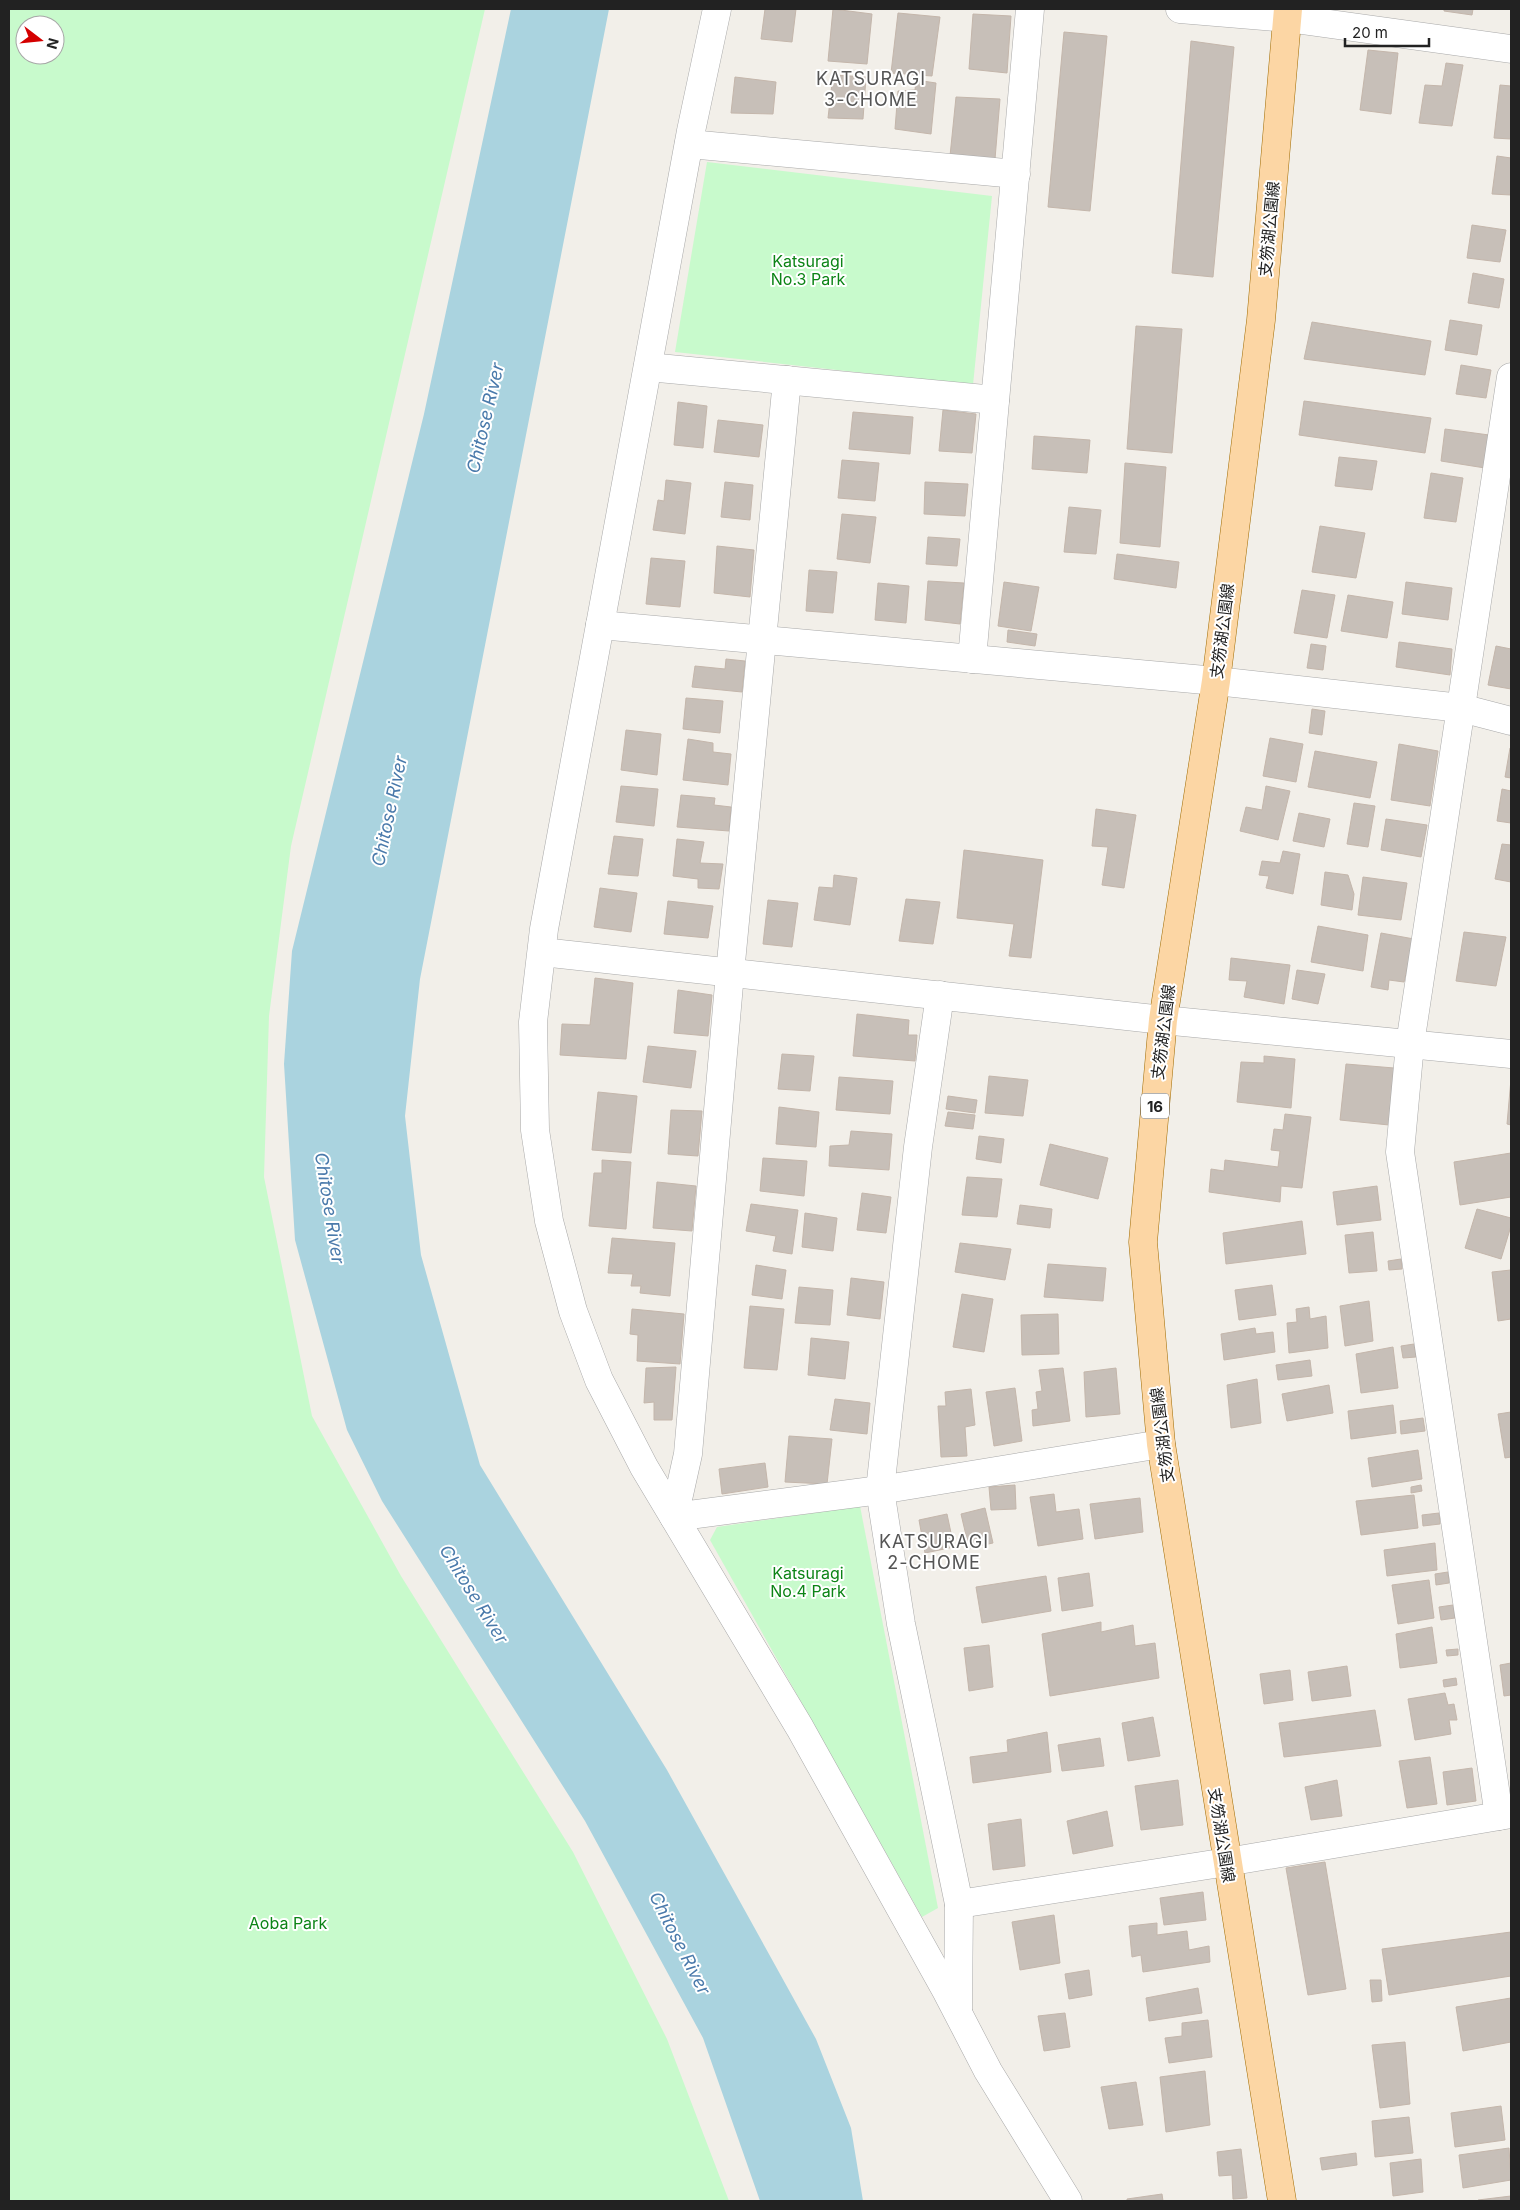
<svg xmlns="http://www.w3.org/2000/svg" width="1520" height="2210" viewBox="0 0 1520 2210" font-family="Inter,'Noto Sans JP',sans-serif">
  <rect width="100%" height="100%" fill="#f2efe9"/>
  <!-- park -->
  <g fill="#c8facc" fill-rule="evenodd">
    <path d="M9 9H485L291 846 269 1016 264 1177 312 1416 401 1576 573 1852 667 2039 729 2201H9ZM25 25H55V55H25Z"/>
    <path d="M707 162 992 196 973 385 675 352Z"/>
    <path d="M860 1506 938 1908 922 1917 710 1540 717 1527Z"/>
  </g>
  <!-- water -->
  <path fill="#aad3df" d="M511 9H609L420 979 405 1116 421 1255 480 1465 667 1770 816 2039 851 2128 863 2201H760L703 2038 585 1821 382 1501 347 1430 295 1240 284 1064 292 951 424 414Z"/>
  <!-- building -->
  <g fill="#c7bfb8" stroke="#c4b6ab">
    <path d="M765 9H796L792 42 761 39Z"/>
    <path d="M833 9 872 14 867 64 828 61Z"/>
    <path d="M1444 9H1473L1472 15 1444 11Z"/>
    <path d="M898 13 940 17 932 76 891 73Z"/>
    <path d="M973 14 1011 16 1007 73 969 69Z"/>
    <path d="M1064 32 1107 36 1090 211 1048 207Z"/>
    <path d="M1191 41 1234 47 1213 277 1172 273Z"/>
    <path d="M1368 50 1398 53 1391 114 1360 110Z"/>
    <path d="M1446 63 1463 65 1452 126 1419 123 1425 85 1442 86Z"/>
    <path d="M833 75 866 77 863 119 828 118Z"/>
    <path d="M735 77 776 82 773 114 731 113Z"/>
    <path d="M916 80 936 83 931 134 895 129 898 91 915 90Z"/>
    <path d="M1500 85 1511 86V139L1494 138Z"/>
    <path d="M956 97 1000 99 995 159 950 156Z"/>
    <path d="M1497 156 1511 158V195L1492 194Z"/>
    <path d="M1472 225 1506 230 1500 262 1467 258Z"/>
    <path d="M1473 273 1504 279 1499 308 1468 303Z"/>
    <path d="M1450 320 1482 325 1477 355 1445 350Z"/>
    <path d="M1312 322 1431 341 1425 375 1304 359Z"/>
    <path d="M1136 326 1182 329 1172 453 1127 449Z"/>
    <path d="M1461 365 1491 370 1486 398 1456 394Z"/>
    <path d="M1304 401 1431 418 1425 453 1299 435Z"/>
    <path d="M678 402 707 406 703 448 674 445Z"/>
    <path d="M943 410 976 414 972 453 939 451Z"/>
    <path d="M853 412 913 417 910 454 849 449Z"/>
    <path d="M718 420 763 425 759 457 714 452Z"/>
    <path d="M1445 429 1489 435 1485 468 1441 461Z"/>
    <path d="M1034 436 1090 440 1087 473 1032 469Z"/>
    <path d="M1339 457 1377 461 1372 490 1335 486Z"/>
    <path d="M842 460 879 463 875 501 838 498Z"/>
    <path d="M1125 463 1166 467 1160 547 1120 543Z"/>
    <path d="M1431 473 1463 478 1456 522 1424 518Z"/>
    <path d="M666 480 691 483 685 534 653 530 658 500 664 501Z"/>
    <path d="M725 482 753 485 750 520 721 517Z"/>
    <path d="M925 482 968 484 965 516 924 514Z"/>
    <path d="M1069 507 1101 510 1096 554 1064 552Z"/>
    <path d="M842 514 876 517 870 563 837 559Z"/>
    <path d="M1320 526 1365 533 1356 578 1312 572Z"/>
    <path d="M928 537 960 539 957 566 926 564Z"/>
    <path d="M717 546 754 550 750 597 714 593Z"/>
    <path d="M1117 554 1179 562 1176 588 1114 579Z"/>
    <path d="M651 558 685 561 680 607 646 604Z"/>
    <path d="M809 570 837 572 833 613 806 611Z"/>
    <path d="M928 581 964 583 960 624 925 620Z"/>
    <path d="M1004 582 1039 587 1031 631 998 626Z"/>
    <path d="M1406 582 1452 588 1448 620 1402 614Z"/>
    <path d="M878 583 909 586 906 623 875 620Z"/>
    <path d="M1302 590 1335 595 1327 638 1294 633Z"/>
    <path d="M1348 595 1393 602 1387 638 1341 631Z"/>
    <path d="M1008 630 1037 634 1035 646 1007 642Z"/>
    <path d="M1399 642 1452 649 1450 675 1396 667Z"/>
    <path d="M1311 644 1326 646 1323 670 1307 668Z"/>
    <path d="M1496 646 1511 649V689L1488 685Z"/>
    <path d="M726 659 745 661 742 692 692 687 695 666 725 669Z"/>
    <path d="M686 698 723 701 720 733 683 729Z"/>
    <path d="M1312 709 1325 711 1322 735 1309 733Z"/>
    <path d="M626 730 661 734 657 775 621 770Z"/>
    <path d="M1270 738 1303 744 1296 782 1263 776Z"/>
    <path d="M688 739 713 743V752L731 754 728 785 683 780Z"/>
    <path d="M1399 744 1438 751 1430 806 1391 800Z"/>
    <path d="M1510 748H1511V778L1505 777Z"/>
    <path d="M1315 751 1377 762 1370 798 1308 787Z"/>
    <path d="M621 786 658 789 654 826 616 822Z"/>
    <path d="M1266 786 1290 791 1278 840 1240 831 1246 807 1262 810Z"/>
    <path d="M1502 789 1511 791V823L1497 821Z"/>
    <path d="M681 795 715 798 714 805 731 807 729 831 677 827Z"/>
    <path d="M1354 803 1375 806 1368 847 1347 844Z"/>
    <path d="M1096 809 1136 815 1124 888 1102 885 1108 847 1092 846Z"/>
    <path d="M1299 813 1330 819 1324 847 1293 841Z"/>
    <path d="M1386 819 1427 825 1421 857 1381 850Z"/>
    <path d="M614 836 643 839 638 876 608 874Z"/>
    <path d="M677 839 704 842 700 863 723 864 719 889 698 888V879L673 876Z"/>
    <path d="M1502 844 1511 845V882L1495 879Z"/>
    <path d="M964 850 1043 860 1031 958 1009 956 1014 924 957 918Z"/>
    <path d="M1283 851 1300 854 1293 894 1266 888 1269 876 1259 875 1262 861 1280 863Z"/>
    <path d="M1325 872 1348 875 1354 894 1352 910 1321 905Z"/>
    <path d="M834 875 857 878 850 925 814 920 819 887 833 888Z"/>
    <path d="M1363 877 1407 883 1401 920 1358 915Z"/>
    <path d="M600 888 637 893 631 932 594 927Z"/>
    <path d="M906 899 940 902 933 944 899 941Z"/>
    <path d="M768 900 798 903 792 947 763 944Z"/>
    <path d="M668 901 713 906 708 938 664 934Z"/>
    <path d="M1318 926 1368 935 1363 971 1311 962Z"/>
    <path d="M1464 932 1506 937 1496 986 1456 981Z"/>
    <path d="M1381 933 1414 939 1404 982 1389 980 1388 990 1371 987Z"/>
    <path d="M1231 958 1290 965 1284 1004 1244 997 1247 981 1229 980Z"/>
    <path d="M1297 970 1325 974 1318 1004 1292 999Z"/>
    <path d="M595 978 633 983 626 1059 560 1055 562 1024 590 1025Z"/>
    <path d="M678 990 712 995 708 1036 674 1033Z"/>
    <path d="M857 1014 909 1020 908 1035H917L915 1061 853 1056Z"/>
    <path d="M648 1046 696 1051 691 1088 643 1082Z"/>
    <path d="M782 1054 814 1056 810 1091 778 1089Z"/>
    <path d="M1264 1056 1295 1059 1291 1108 1237 1102 1241 1062 1264 1063Z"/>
    <path d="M1346 1064 1394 1068 1389 1125 1340 1120Z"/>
    <path d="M989 1076 1028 1080 1023 1116 985 1113Z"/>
    <path d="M839 1077 893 1081 890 1114 836 1110Z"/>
    <path d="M1511 1079V1125L1507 1124Z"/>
    <path d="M598 1092 637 1096 631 1153 592 1150Z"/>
    <path d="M948 1096 977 1100 975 1113 946 1109Z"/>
    <path d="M779 1107 819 1112 816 1147 776 1144Z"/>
    <path d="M671 1110 702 1111 698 1156 668 1154Z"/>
    <path d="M948 1112 975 1115 973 1129 945 1126Z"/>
    <path d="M1285 1114 1311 1117 1302 1188 1281 1186 1280 1202 1209 1192 1211 1169 1224 1171 1225 1160 1278 1167 1280 1151 1271 1150 1274 1129 1283 1130Z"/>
    <path d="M851 1131 892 1134 889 1170 829 1166 830 1146 849 1145Z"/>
    <path d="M979 1136 1004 1139 1001 1163 976 1159Z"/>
    <path d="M1050 1144 1108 1158 1098 1199 1040 1185Z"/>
    <path d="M1511 1153V1197L1460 1205 1454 1162Z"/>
    <path d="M763 1158 807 1161 804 1196 760 1191Z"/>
    <path d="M602 1160 631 1162 626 1229 589 1226 594 1173H602Z"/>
    <path d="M967 1177 1002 1179 997 1217 962 1215Z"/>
    <path d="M657 1182 696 1186 692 1231 653 1228Z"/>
    <path d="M1377 1186 1381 1220 1337 1225 1333 1192Z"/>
    <path d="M862 1193 891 1197 886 1233 857 1230Z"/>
    <path d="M751 1204 798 1210 792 1254 773 1251 776 1236 746 1231Z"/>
    <path d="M1020 1205 1052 1209 1050 1228 1017 1224Z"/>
    <path d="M1477 1209 1511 1218V1226L1501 1259 1465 1248Z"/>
    <path d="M805 1213 837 1218 833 1251 802 1247Z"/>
    <path d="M1302 1221 1306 1254 1226 1264 1223 1233Z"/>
    <path d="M1373 1232 1377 1271 1349 1273 1345 1235Z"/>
    <path d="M612 1238 675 1243 670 1296 640 1293 641 1286H631L633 1274 608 1273Z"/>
    <path d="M960 1243 1011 1249 1005 1280 955 1272Z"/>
    <path d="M1401 1259 1402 1269 1389 1270 1388 1261Z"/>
    <path d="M1048 1264 1106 1268 1103 1301 1044 1297Z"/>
    <path d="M756 1265 786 1270 782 1299 752 1295Z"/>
    <path d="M1511 1270V1319L1498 1321 1492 1272Z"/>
    <path d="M851 1278 884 1282 880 1319 847 1315Z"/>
    <path d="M1272 1285 1276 1315 1239 1320 1235 1290Z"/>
    <path d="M799 1287 833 1290 830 1325 795 1323Z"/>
    <path d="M962 1294 993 1299 984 1352 953 1347Z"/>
    <path d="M1369 1301 1373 1341 1345 1346 1340 1306Z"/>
    <path d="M750 1306 784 1309 777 1370 744 1368Z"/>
    <path d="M1309 1307 1310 1319 1326 1316 1328 1348 1289 1353 1287 1323 1297 1322 1296 1309Z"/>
    <path d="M632 1309 684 1314 680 1364 637 1361 638 1335 630 1334Z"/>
    <path d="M1058 1314 1059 1354 1022 1355 1021 1315Z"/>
    <path d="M1255 1328 1256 1334 1273 1332 1275 1352 1224 1360 1221 1334Z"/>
    <path d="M811 1338 849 1342 845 1379 808 1375Z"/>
    <path d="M1414 1344 1416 1357 1403 1358 1401 1346Z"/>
    <path d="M1393 1347 1398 1388 1361 1393 1356 1354Z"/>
    <path d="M1310 1360 1312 1376 1278 1380 1276 1365Z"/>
    <path d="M676 1367 672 1420H654V1402L644 1403 646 1368Z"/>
    <path d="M1063 1368 1070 1421 1033 1426 1032 1410 1038 1409 1036 1392 1042 1391 1039 1370Z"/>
    <path d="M1116 1368 1120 1414 1086 1417 1084 1372Z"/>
    <path d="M1257 1379 1261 1423 1231 1428 1227 1385Z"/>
    <path d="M1329 1385 1333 1413 1287 1421 1282 1394Z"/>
    <path d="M1015 1388 1022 1441 994 1446 986 1392Z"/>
    <path d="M971 1389 975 1425 965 1427 967 1456 941 1457 938 1406H946L945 1392Z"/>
    <path d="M835 1399 870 1403 867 1434 830 1430Z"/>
    <path d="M1393 1405 1396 1433 1351 1439 1348 1411Z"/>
    <path d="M1511 1412V1457L1505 1458 1498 1414Z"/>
    <path d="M1423 1418 1425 1431 1401 1434 1400 1421Z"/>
    <path d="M789 1436 832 1439 827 1484 785 1482Z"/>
    <path d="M1418 1450 1422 1479 1372 1487 1368 1458Z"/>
    <path d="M765 1463 768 1487 722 1494 719 1469Z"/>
    <path d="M1015 1485 1016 1509 991 1510 989 1487Z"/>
    <path d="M1421 1485 1422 1491 1411 1493V1487Z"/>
    <path d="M1054 1494 1056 1512 1079 1509 1083 1539 1038 1546 1030 1497Z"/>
    <path d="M1414 1495 1418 1528 1361 1535 1356 1501Z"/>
    <path d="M1140 1498 1143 1532 1095 1539 1090 1504Z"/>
    <path d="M985 1508 993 1543 969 1548 961 1514Z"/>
    <path d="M1439 1513 1440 1524 1423 1526 1422 1515Z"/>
    <path d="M947 1514 954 1547 925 1553 919 1520Z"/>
    <path d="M1435 1543 1437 1570 1387 1576 1384 1550Z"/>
    <path d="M1448 1572 1449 1583 1436 1585 1435 1574Z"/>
    <path d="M1089 1573 1093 1606 1062 1611 1058 1578Z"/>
    <path d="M1046 1576 1051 1611 982 1623 976 1587Z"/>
    <path d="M1429 1580 1434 1618 1398 1624 1392 1585Z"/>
    <path d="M1453 1605 1455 1618 1441 1620 1439 1607Z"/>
    <path d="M1101 1622V1632L1133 1625 1135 1646 1155 1643 1159 1678 1050 1696 1042 1634Z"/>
    <path d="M1432 1627 1437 1663 1400 1668 1396 1634Z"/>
    <path d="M989 1645 993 1687 969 1691 964 1648Z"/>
    <path d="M1458 1649V1655L1447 1656 1446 1650Z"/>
    <path d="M1511 1663V1695L1504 1696 1500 1665Z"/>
    <path d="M1347 1666 1351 1696 1312 1701 1308 1672Z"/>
    <path d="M1290 1670 1293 1700 1264 1704 1260 1674Z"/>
    <path d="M1456 1678 1457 1685 1444 1687 1443 1680Z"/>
    <path d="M1445 1693 1448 1705 1454 1704 1457 1720H1449L1451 1734 1415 1740 1408 1699Z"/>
    <path d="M1375 1710 1381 1746 1284 1757 1279 1723Z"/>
    <path d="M1153 1717 1160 1756 1128 1761 1122 1723Z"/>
    <path d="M1047 1732 1051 1772 973 1783 970 1757 1008 1752 1007 1740Z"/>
    <path d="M1100 1738 1104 1766 1062 1771 1058 1745Z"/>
    <path d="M1430 1757 1437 1804 1407 1808 1399 1761Z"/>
    <path d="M1472 1768 1476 1801 1447 1805 1443 1772Z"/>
    <path d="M1178 1780 1183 1825 1141 1830 1135 1786Z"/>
    <path d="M1337 1780 1342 1816 1311 1820 1305 1787Z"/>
    <path d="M1107 1811 1113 1846 1073 1854 1067 1821Z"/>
    <path d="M1021 1819 1025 1866 993 1870 988 1824Z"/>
    <path d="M1325 1862 1346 1989 1308 1995 1286 1868Z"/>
    <path d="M1203 1892 1206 1920 1164 1925 1160 1898Z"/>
    <path d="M1054 1915 1060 1963 1020 1970 1012 1922Z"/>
    <path d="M1157 1923V1935L1187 1931 1189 1950 1209 1946 1210 1962 1143 1972 1141 1955 1132 1957 1129 1926Z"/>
    <path d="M1511 1932V1976L1389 1995 1382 1949Z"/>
    <path d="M1089 1970 1092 1995 1069 1999 1065 1974Z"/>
    <path d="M1370 1980H1381L1382 2001 1372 2002Z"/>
    <path d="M1198 1988 1202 2013 1149 2021 1146 1998Z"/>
    <path d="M1511 1998V2042L1463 2051 1456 2007Z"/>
    <path d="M1065 2013 1070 2047 1044 2051 1038 2016Z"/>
    <path d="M1208 2020 1212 2057 1169 2063 1165 2038 1182 2036V2023Z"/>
    <path d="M1405 2042 1410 2104 1380 2108 1372 2045Z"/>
    <path d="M1205 2071 1210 2125 1166 2132 1160 2077Z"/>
    <path d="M1136 2082 1143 2125 1109 2129 1101 2087Z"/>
    <path d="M1501 2106 1505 2140 1455 2147 1451 2113Z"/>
    <path d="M1409 2117 1413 2153 1375 2157 1372 2121Z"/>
    <path d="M1509 2148 1511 2180 1463 2188 1459 2155Z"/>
    <path d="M1241 2149 1247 2198 1233 2199 1232 2175 1219 2176 1217 2152Z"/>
    <path d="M1356 2153 1357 2165 1322 2170 1320 2158Z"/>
    <path d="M1421 2159 1423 2192 1393 2196 1390 2163Z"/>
    <path d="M1162 2194 1163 2201H1127V2199Z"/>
    <path d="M1511 2196V2201H1478V2200Z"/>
  </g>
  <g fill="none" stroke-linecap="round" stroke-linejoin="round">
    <!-- minor casing -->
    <g stroke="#a9a9a9" stroke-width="29">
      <g id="minor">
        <path d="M717 9 691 131 544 929 533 1022 535 1130 549 1221 573 1311 599 1380 644 1467 800 1728 947 1992 988 2071 1068 2201"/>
        <path d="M1180 9 1287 18 1511 49"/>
        <path d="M689 144 1016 174"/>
        <path d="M648 367 995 400"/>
        <path d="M787 380 730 973 688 1454 674 1517 880 1490 1161 1444"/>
        <path d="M600 625 1216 681 1461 708 1511 721"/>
        <path d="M972 659 1030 9"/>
        <path d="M542 952 1163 1020 1511 1054"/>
        <path d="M940 995 918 1147 880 1490 901 1624 959 1904 958 2010"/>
        <path d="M1499 1816 1400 1152 1410 1044 1511 377"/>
        <path d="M959 1904 1227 1862 1511 1814"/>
      </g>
    </g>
    <!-- major casing -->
    <g stroke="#a06b00" stroke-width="29">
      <path id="major" d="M1282 2201 1161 1444 1143 1242 1163 1020 1216 681 1261 320 1288 9"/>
    </g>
    <!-- minor -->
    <use href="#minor" stroke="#fff" stroke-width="28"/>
    <!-- major -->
    <use href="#major" stroke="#fcd6a4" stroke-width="28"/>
  </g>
  <g text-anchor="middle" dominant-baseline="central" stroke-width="4" stroke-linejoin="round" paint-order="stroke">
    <!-- shield labels -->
    <rect fill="#fff" stroke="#646464" stroke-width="1" x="1141" y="1093.5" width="28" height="25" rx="4"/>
    <g font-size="15" font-weight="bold" fill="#222">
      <text x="1155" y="1106">16</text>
    </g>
    <!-- street labels -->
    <g font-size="16" fill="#222" stroke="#fff">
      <text transform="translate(1269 229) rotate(-85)">支笏湖公園線</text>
      <text transform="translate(1222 631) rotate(-83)">支笏湖公園線</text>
      <text transform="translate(1163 1032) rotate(-83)">支笏湖公園線</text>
      <text transform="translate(1162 1435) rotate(-97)">支笏湖公園線</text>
      <text transform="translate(1222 1835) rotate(81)">支笏湖公園線</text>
    </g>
    <!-- park labels -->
    <g font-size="16" fill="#0c8416" stroke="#fff">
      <text x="808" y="261">Katsuragi<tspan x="808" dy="18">No.3 Park</tspan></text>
      <text x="808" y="1573">Katsuragi<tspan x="808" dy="18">No.4 Park</tspan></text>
      <text x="288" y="1923">Aoba Park</text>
    </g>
    <!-- neighbourhood labels -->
    <g font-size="18" letter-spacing="1" fill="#555" stroke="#fff">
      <text x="871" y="78">KATSURAGI<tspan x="871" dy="21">3-CHOME</tspan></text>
      <text x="934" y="1541">KATSURAGI<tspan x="934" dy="21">2-CHOME</tspan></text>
    </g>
    <!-- water labels -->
    <g font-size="18" font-style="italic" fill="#4a7aab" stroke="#fff">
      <text transform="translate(485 418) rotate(-77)">Chitose River</text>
      <text transform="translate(389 811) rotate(-78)">Chitose River</text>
      <text transform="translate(330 1208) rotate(81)">Chitose River</text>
      <text transform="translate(474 1594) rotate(58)">Chitose River</text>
      <text transform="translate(680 1943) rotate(63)">Chitose River</text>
    </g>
  </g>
  <!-- border -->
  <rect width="1520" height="2210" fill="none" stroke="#222222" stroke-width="20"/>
  <!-- north arrow -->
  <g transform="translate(40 40) rotate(106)"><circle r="24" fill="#ffffff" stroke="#a7a7a7"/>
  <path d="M0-4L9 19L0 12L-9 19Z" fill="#d40000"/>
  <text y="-8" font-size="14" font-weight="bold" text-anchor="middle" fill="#222222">N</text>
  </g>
  <!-- scale -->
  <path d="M1345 38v8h84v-8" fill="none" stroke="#222222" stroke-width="2.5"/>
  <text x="1352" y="38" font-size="15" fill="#222222" stroke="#ffffff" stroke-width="4" paint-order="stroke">20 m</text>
</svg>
